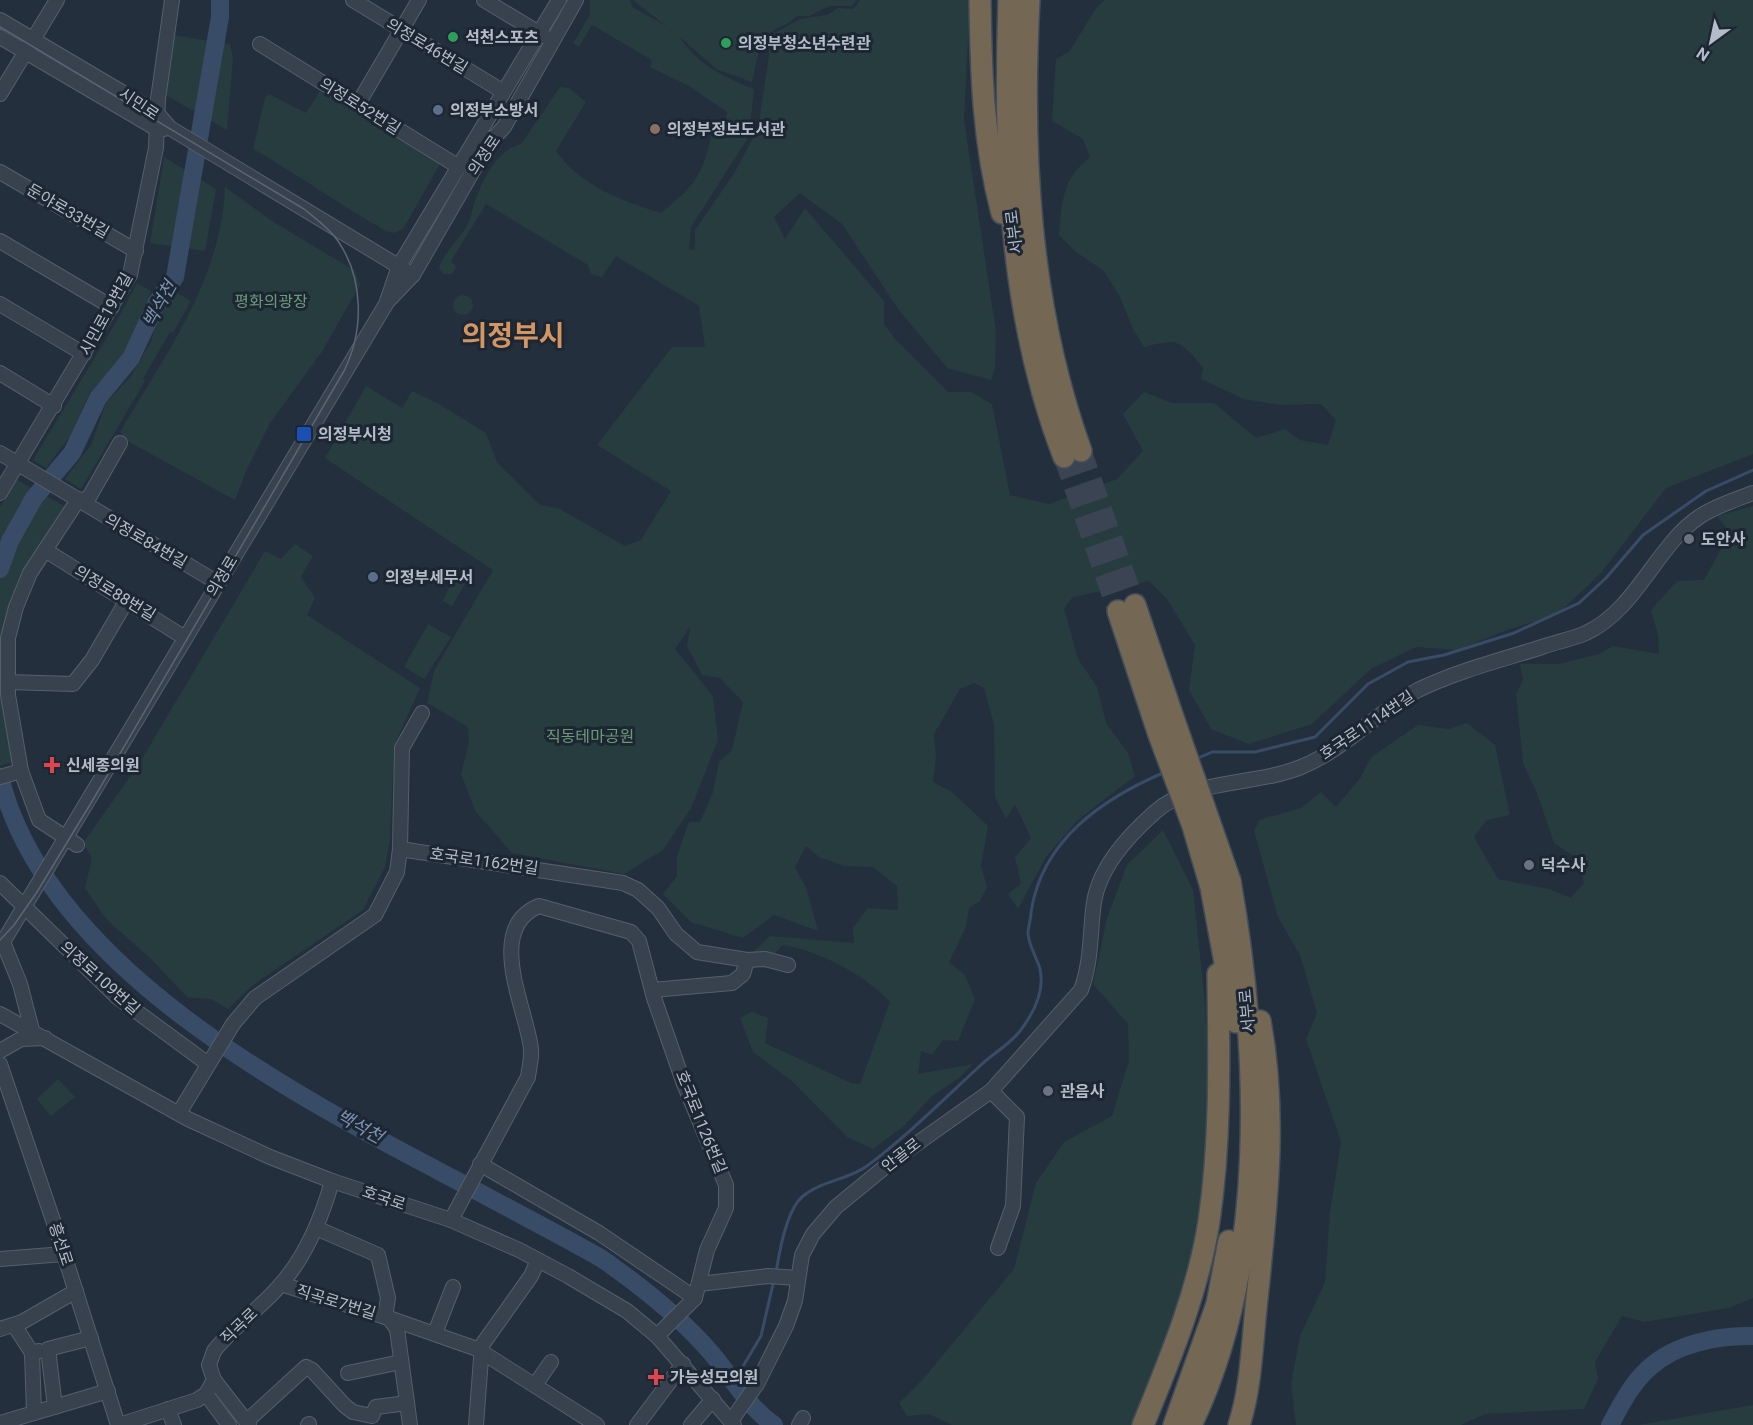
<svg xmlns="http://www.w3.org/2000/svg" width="1753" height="1425" viewBox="0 0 1753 1425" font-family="Roboto,'Noto Sans KR',sans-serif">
  <rect width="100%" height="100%" fill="#242f3e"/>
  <!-- green -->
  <g fill="#263c3f">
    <path d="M590 0H630L632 7 666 26 633 0H857L852 6H829L809 16H797C789 25 776 27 768 35 757 46 756 68 752 82L716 69 679 36C697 64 723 77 754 89L749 136 691 227 689 250 695 249V230L735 172 758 128 769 56V36L800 19 827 15 838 8 853 9 860 0H970L964 120 996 332 995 368 991 380 947 368 898 309 842 224 800 193 774 217 785 239 805 208 884 301V324L895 339 948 392H971L992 404 1010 495 1049 504 1117 479 1143 451 1123 414 1144 392 1172 403H1214L1256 438 1285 429 1300 440 1328 445 1336 420 1321 404 1280 405 1244 399 1201 379 1203 368C1181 340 1178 338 1144 347L1133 329 1120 297 1104 271 1076 252 1059 235C1062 202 1062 179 1090 157L1083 139 1052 121 1056 59 1069 52 1096 8 1105 0H1753V454L1666 488 1601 573 1557 615 1507 630 1457 650 1416 647 1371 669 1312 724 1249 744 1211 729 1189 690 1195 645 1167 599 1149 581 1073 597 1064 608 1078 659 1097 687 1106 723 1128 753 1135 776 1078 820 1046 857 1018 909 1008 894 1021 884 1015 857 1031 838 1015 804 1006 819 995 797 994 724 984 688 974 683 960 689 934 734 936 757 933 782 952 792 988 826 981 866 987 887 980 901 969 908 966 927 949 962 965 975 975 999 958 1041 943 1040 932 1055 921 1051 918 1074 973 1064 959 1078 932 1096 905 1125 873 1149 847 1137 792 1081 753 1052 740 1018 752 1012 768 1018 765 1043 851 1083 860 1084 890 1002C867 976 816 949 782 945L763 969 753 952 770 936 854 943 853 928 868 908 898 910 897 886 873 867 844 866 819 857 806 846 795 867 807 890 818 931 774 915 743 938 691 922 663 894 677 876V856L689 822H700L713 792 719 762 732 750 743 702 720 678 702 675 687 646 690 627 675 649 713 696 718 740 691 808 663 850 624 874 512 853 476 812 461 774 469 742 468 727 427 703 434 671 493 570 325 458 366 386 402 408 412 391 439 404 486 433 497 462 540 505 558 508 625 546 641 540 671 491 597 445 672 347H705L699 306 616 256 602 277 591 274 588 265 486 204 451 261 456 267 452 274H443L439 268C444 250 467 233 471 216 476 193 493 150 521 144L560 87 569 88 586 102 556 151C581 186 622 201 661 213 693 187 702 177 711 136L724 126 727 112 689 86 650 67 652 60 592 25 579 47 573 43 590 15Z"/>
    <path d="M172 35 230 44 233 58 227 130 164 94Z"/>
    <path d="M320 91 440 164 403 229 394 233 386 231C340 205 298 175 253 149L265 98 269 94 306 113Z"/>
    <path d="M164 157 216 189 205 251 150 243Z"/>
    <path d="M225 187 272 221 355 271 360 285 321 353 270 423 247 469 235 500 129 442 120 432C166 353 221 281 225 187Z"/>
    <path d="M137 283 151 291 138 332 126 352 89 394 70 436 46 468 33 460 115 324Z"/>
    <path d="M174 291 191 301 173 333 170 332 143 379 145 381 81 489 65 479 91 445 106 403 131 376 151 342 156 323Z"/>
    <circle cx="463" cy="305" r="10"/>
    <path d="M17 480 66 507 16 594 1 668 3 710 16 761 0 766V507Z"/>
    <path d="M1753 506V1298L1728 1308 1644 1322 1622 1316 1595 1362 1598 1379 1584 1409 1485 1414 1461 1425H1296L1291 1384 1300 1336 1325 1282 1330 1212 1341 1142 1306 1039 1317 1013 1300 955 1278 917 1254 831 1259 820 1301 808 1321 792 1336 807 1361 777 1371 757 1418 725 1449 729 1467 723 1495 745 1510 815 1487 820 1474 837 1498 879 1549 889 1571 898 1584 883 1579 860 1554 843 1537 793 1523 763 1516 694 1523 680 1520 664H1559L1599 654 1613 646 1659 654 1658 635 1651 610 1677 581 1704 580 1730 533 1717 516Z"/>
    <path d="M295 544 313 556 301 577 315 598 307 615 420 688 394 746 390 840 385 867 363 910 253 985 228 1009 211 999 187 997 151 959 106 919 85 888 92 858 83 843 139 764 265 551 281 559Z"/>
    <path d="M460 569 470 575 452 606 442 601Z"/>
    <path d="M428 624 451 637 424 679 404 667Z"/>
    <path d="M1163 830 1193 890 1205 1002 1210 1124 1187 1311 1134 1425H952L929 1414 907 1416 899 1403 924 1378 1014 1269 1036 1183 1064 1142 1112 1116 1129 1061 1128 1024 1093 984 1107 918 1127 865Z"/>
    <path d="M58 1079 75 1097 51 1116 37 1099Z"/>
    <path d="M1753 1405V1425H1638Z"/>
  </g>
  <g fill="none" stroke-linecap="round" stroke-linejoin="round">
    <!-- stream -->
    <g stroke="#394c67" stroke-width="3">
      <path d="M1196 759 1212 752H1255L1315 737 1368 684 1408 662 1444 655 1514 633 1579 603 1606 578 1643 535 1706 491 1753 470"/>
      <path d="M776 1273C779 1253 786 1211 802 1197 820 1181 848 1180 867 1166 908 1135 944 1099 982 1064 994 1053 1010 1044 1020 1031 1033 1014 1045 991 1040 969 1037 958 1029 946 1028 934 1028 927 1031 919 1031 912 1042 840 1102 799 1165 772"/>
      <path d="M733 1383 761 1336 774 1280"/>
    </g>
    <!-- river -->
    <g stroke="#394c67" stroke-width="18">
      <path d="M0 569 10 541 34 498 72 453 98 398 131 358 157 302 175 277 220 17V0"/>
      <path d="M0 777C48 972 307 1102 471 1188 505 1206 538 1224 572 1242 585 1250 600 1256 612 1266 647 1291 685 1322 713 1355 733 1379 748 1407 774 1425"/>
      <path d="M1610 1425C1621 1405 1631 1384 1649 1368 1675 1344 1718 1335 1753 1336"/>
    </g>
    <!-- highway-tunnel -->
    <g stroke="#3a4453" stroke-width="21" stroke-dasharray="21 10" stroke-linecap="butt">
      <path d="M1081 451 1135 605"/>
      <path d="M1064 457 1118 611"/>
    </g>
    <!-- minor casing -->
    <g stroke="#565f6c" stroke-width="16">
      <g id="minor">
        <path d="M353 0 502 91"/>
        <path d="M484 0 544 36"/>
        <path d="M0 20 157 113 170 128 413 275"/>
        <path d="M0 37 157 129H164"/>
        <path d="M260 44 459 167"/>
        <path d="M0 94 57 0"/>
        <path d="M358 104 419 0"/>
        <path d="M0 172 136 251"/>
        <path d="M0 241 112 307"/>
        <path d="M389 300 413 275 489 143 504 127 576 0"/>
        <path d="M0 304 84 354"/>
        <path d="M0 373 54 406"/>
        <path d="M0 453 218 583"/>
        <path d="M0 493 130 275 156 148 158 99 172 0"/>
        <path d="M45 550 185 638"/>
        <path d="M8 682 73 684 92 660 127 600"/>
        <path d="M0 777 21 771"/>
        <path d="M77 845 39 820 21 771 8 695V638L16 607 30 573 78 500 88 499 120 443"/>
        <path d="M400 849 402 748 422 713"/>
        <path d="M0 883 117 997 208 1064"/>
        <path d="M3 942 20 984 32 1030"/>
        <path d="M0 947 386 304 399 266 559 0"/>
        <path d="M652 990 732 983 743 974 747 960"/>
        <path d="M0 1014 188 1119 270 1157 332 1181 451 1220 519 1250 568 1276 627 1311 657 1336 734 1425"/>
        <path d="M0 1051 21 1039 45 1038"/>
        <path d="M0 1064 57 1232 118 1425"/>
        <path d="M991 1091 1017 1117 1013 1206 998 1248"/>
        <path d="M179 1113 233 1024 255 998 375 915 397 872 400 849 623 883 638 890 658 908 676 934 697 952 747 960 765 959 788 965"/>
        <path d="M480 1164 599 1233 695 1298"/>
        <path d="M451 1220 528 1077C529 1068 532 1058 531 1049 527 1010 484 928 539 906L631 932 639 941 654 998 684 1084 726 1185V1208L707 1250 695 1298 657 1336"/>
        <path d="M316 1228 378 1255 388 1298 385 1317"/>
        <path d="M0 1259 64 1254"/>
        <path d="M281 1284 389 1318 397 1329 410 1425"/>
        <path d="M699 1284 768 1276 798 1278"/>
        <path d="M389 1318 477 1349 597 1425"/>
        <path d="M14 1325 32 1353 39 1351"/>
        <path d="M0 1329 22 1322 76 1291"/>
        <path d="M435 1333 453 1287"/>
        <path d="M32 1353 34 1413"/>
        <path d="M348 1373 401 1362"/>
        <path d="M214 1380 249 1425"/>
        <path d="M535 1385 551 1362"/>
        <path d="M206 1394 229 1425"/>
        <path d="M55 1407 48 1349 91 1338"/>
        <path d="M168 1409 174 1425"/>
        <path d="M247 1421 306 1367 312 1370 345 1406 353 1412 372 1416 376 1407 407 1403"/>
        <path d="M731 1421 757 1384 786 1326 795 1301 802 1255 813 1234 836 1207 891 1162 991 1091 1081 990C1091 963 1090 938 1093 910 1096 870 1127 837 1155 812 1194 778 1255 786 1301 767 1345 749 1377 712 1418 690 1457 671 1501 660 1542 647 1556 642 1572 639 1586 633 1636 610 1657 545 1699 517 1715 506 1735 500 1753 493"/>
        <path d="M0 1423 108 1391"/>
        <path d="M119 1425 197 1400 206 1394 214 1380 209 1365 214 1351C231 1329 255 1312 274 1292 304 1261 321 1221 332 1181"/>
        <path d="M308 1425 309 1424"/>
        <path d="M476 1425 482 1345 531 1276 538 1260"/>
        <path d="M637 1425 683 1364"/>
        <path d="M691 1425 713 1399"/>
        <path d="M799 1425 803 1418"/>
      </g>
    </g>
    <!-- highway casing -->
    <g stroke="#434c59" stroke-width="24">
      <g id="highway">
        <path d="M980 0C981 73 983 142 1002 213"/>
        <path d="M1009 0C1004 154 1008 312 1064 457"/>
        <path d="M1029 0C1021 152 1029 307 1081 451"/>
        <path d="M1135 605 1176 726"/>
        <path d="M1118 611 1158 732"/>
        <path d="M1211 887 1236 1022"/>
        <path d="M1143 1425C1170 1359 1198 1292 1209 1221 1221 1139 1219 1057 1218 974"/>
        <path d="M1174 1425 1217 1304 1229 1241"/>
        <path d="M1191 1425C1268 1266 1260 1051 1230 881"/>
        <path d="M1239 1425C1251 1388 1252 1346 1256 1308 1266 1211 1278 1117 1260 1021"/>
      </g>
    </g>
    <!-- minor -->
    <use href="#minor" stroke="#38414e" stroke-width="14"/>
    <!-- highway -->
    <use href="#highway" stroke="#746855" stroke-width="21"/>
    <!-- tram -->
    <path stroke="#5a6575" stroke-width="1.5" d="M0 27 304 209C316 219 329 228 338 241 364 279 364 331 344 371L94 798 37 892 14 925 0 940"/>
    <!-- highway-bridge casing -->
    <g stroke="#434c59" stroke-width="24" stroke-linecap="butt">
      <g id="highway-bridge">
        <path d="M1176 726 1230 881"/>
        <path d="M1158 732 1193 826 1211 887"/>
      </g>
    </g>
    <!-- highway-bridge -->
    <use href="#highway-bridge" stroke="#746855" stroke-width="21"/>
  </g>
  <!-- markers -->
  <g fill="#2e9e5b" stroke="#1d2633" stroke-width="2">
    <circle cx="453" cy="37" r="6"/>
    <circle cx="726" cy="43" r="6"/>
  </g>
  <g fill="#5c6f8a" stroke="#1d2633" stroke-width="2">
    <circle cx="438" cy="110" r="6"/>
    <circle cx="373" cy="577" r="6"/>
  </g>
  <circle fill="#8d6e63" stroke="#1d2633" stroke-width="2" cx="655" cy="129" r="6"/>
  <rect fill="#1a4fb4" stroke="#1d2633" stroke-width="2" x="296" y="426" width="16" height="16" rx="3"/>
  <g fill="#6b7280" stroke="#1d2633" stroke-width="2">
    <circle cx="1689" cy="539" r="6"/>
    <circle cx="1529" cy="865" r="6"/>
    <circle cx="1048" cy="1091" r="6"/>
  </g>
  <g fill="#e0444e" stroke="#1d2633" stroke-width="2">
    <path d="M49 756h6v6h6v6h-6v6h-6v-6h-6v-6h6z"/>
    <path d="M653 1368h6v6h6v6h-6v6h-6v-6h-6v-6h6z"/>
  </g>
  <g text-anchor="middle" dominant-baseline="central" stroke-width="6" stroke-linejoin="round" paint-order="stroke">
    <!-- poi labels -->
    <g font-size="16" font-weight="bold" fill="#b4bcc9" stroke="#1d2633" text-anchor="start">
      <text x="465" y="37">석천스포츠</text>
      <text x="738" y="43">의정부청소년수련관</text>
      <text x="450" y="110">의정부소방서</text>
      <text x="667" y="129">의정부정보도서관</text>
      <text x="318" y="434">의정부시청</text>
      <text x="1701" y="539">도안사</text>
      <text x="385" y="577">의정부세무서</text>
      <text x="66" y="765">신세종의원</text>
      <text x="1541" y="865">덕수사</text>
      <text x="1060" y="1091">관음사</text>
      <text x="670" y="1377">가능성모의원</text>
    </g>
    <!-- street labels -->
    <g font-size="16" fill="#b4bcc9" stroke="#1d2633">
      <text transform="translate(427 46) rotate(31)">의정로46번길</text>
      <text transform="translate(139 104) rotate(34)">시민로</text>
      <text transform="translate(360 106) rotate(32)">의정로52번길</text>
      <text transform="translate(484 155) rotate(-56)">의정로</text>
      <text transform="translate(68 211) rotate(30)">둔야로33번길</text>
      <text transform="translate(1014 232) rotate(-97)">서부로</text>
      <text transform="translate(106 314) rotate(-61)">시민로19번길</text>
      <text transform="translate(146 541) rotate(30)">의정로84번길</text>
      <text transform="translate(222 576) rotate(-59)">의정로</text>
      <text transform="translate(115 593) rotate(31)">의정로88번길</text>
      <text transform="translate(1367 725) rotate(-34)">호국로1114번길</text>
      <text transform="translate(484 861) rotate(8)">호국로1162번길</text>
      <text transform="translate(100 978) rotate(42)">의정로109번길</text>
      <text transform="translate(1247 1011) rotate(-95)">서부로</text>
      <text transform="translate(701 1122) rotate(68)">호국로1126번길</text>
      <text transform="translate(901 1155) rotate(-38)">안골로</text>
      <text transform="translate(384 1198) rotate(19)">호국로</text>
      <text transform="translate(61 1244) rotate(72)">흥선로</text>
      <text transform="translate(336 1302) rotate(17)">직곡로7번길</text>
      <text transform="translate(239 1326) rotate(-44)">직곡로</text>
    </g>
    <!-- park labels -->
    <g font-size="16" fill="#6b9a76" stroke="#1d2633">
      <text x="271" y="301">평화의광장</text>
      <text x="590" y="736">직동테마공원</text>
    </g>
    <!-- water labels -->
    <g font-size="18" font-style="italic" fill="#7c92b1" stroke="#1d2633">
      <text transform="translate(159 304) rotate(-61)">백석천</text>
      <text transform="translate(360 1126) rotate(29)">백석천</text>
    </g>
    <!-- town labels -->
    <g font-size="28" font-weight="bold" fill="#d59563" stroke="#1d2633">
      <text x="513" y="335">의정부시</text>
    </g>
  </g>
  <!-- north arrow -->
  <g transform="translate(1711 42) rotate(213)" stroke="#1d2633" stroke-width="4.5" paint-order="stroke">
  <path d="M0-4.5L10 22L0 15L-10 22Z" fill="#b4bcc9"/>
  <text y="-9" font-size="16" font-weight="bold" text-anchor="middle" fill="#b4bcc9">N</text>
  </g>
</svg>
